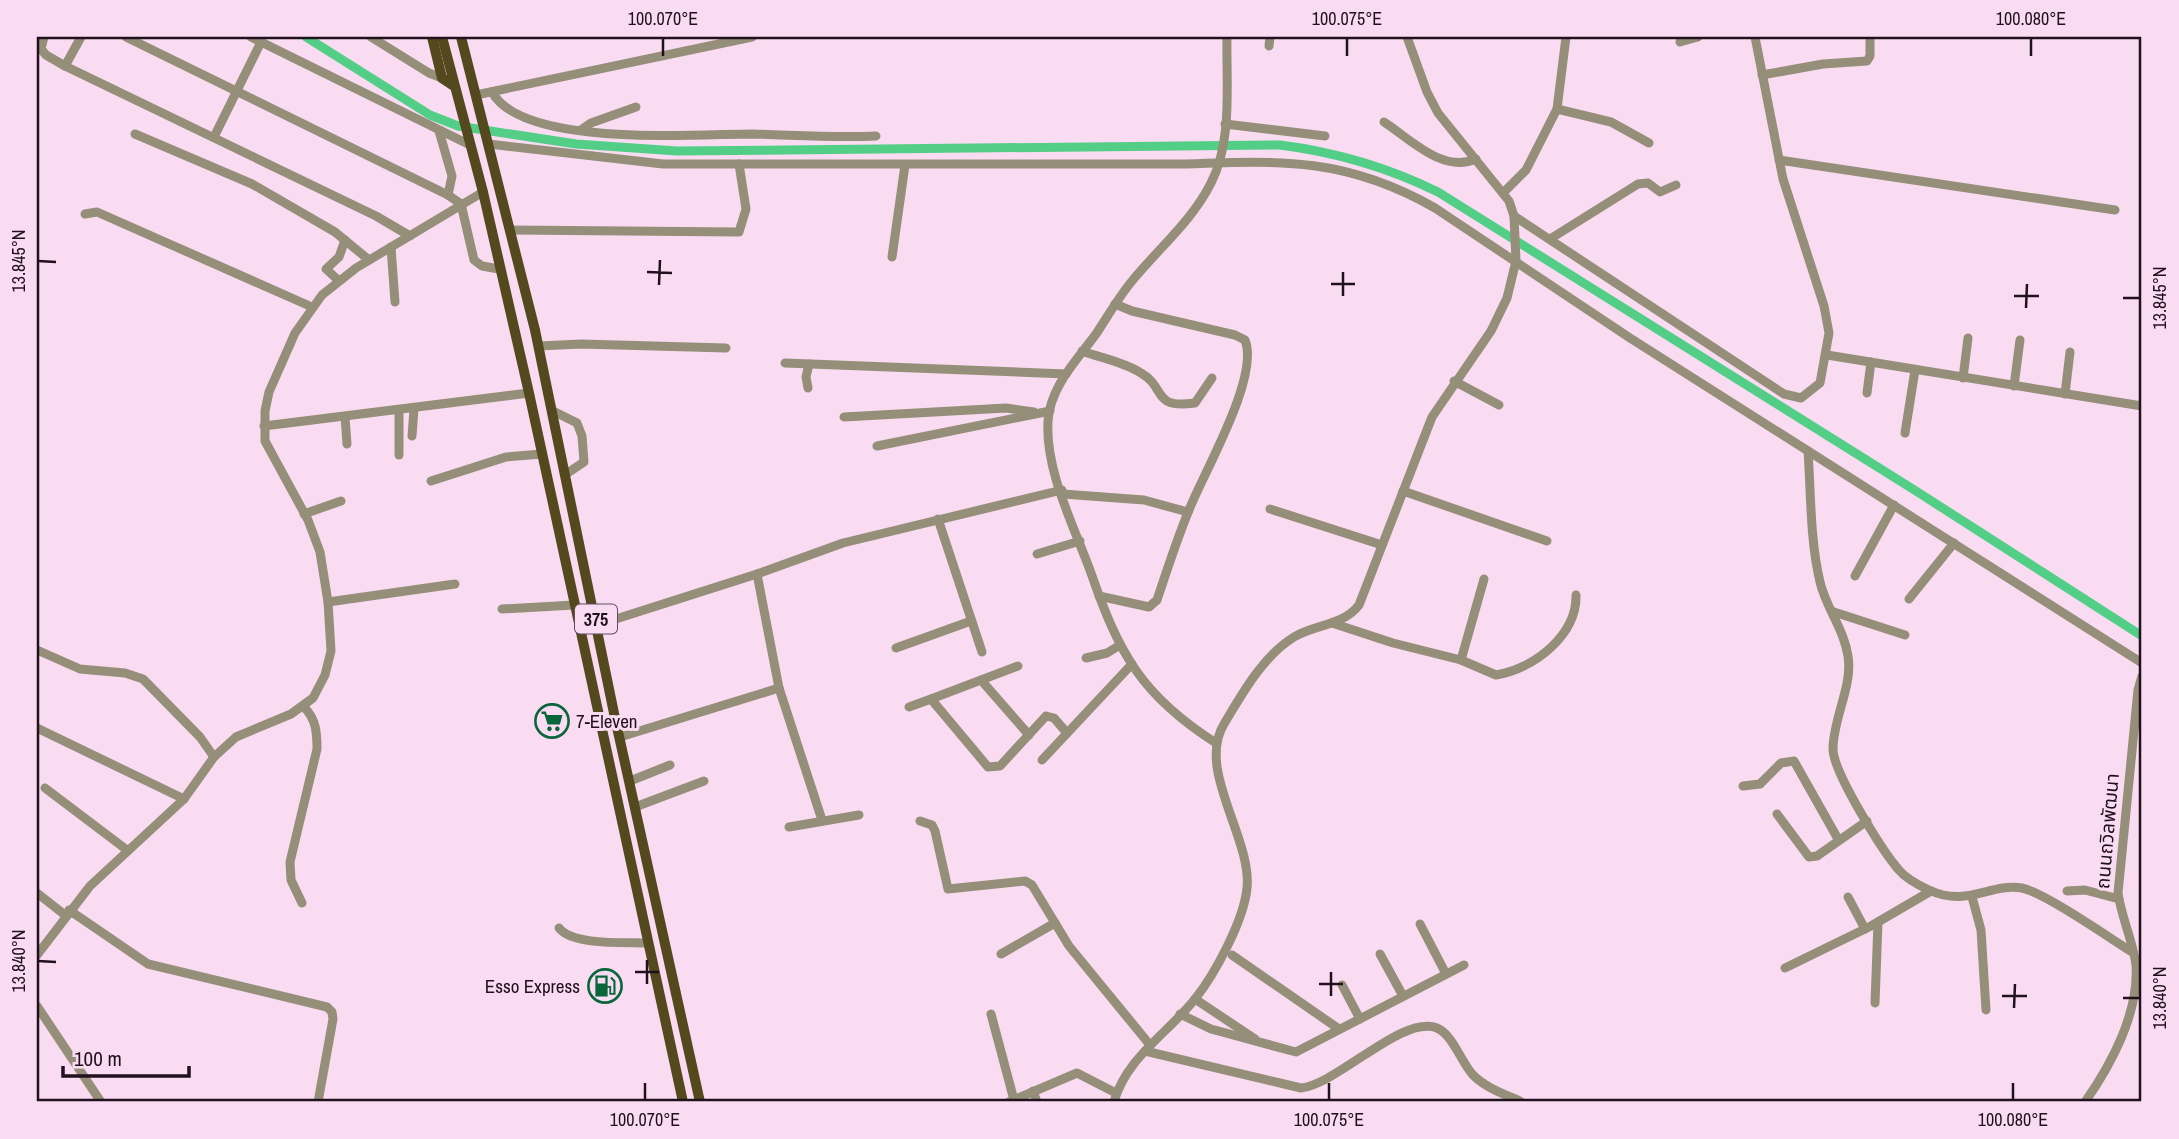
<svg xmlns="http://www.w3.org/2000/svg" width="2179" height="1139" viewBox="0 0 2179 1139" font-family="'Archivo Narrow','Noto Sans Thai',sans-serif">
  <rect width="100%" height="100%" fill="#fadcf2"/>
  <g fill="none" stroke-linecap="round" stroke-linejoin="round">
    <!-- canal -->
    <path stroke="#53ce87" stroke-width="9" d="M306 37 430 115 458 126 576 144 677 151 1280 145C1336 152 1387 167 1438 192L1916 491 2142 636"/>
    <!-- minor -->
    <g stroke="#958f79" stroke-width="9">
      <path d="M44 37 41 49 46 55 65 66"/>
      <path d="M81 37 65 66 376 216 410 236"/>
      <path d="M126 37 448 195 461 204 474 260 482 266 499 269"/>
      <path d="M251 37 470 145"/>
      <path d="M371 37 429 73 442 78"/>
      <path d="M1680 42 1698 37"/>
      <path d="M1269 46 1270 37"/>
      <path d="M1762 75 1823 64 1867 61 1870 56V37"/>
      <path d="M492 92C523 148 695 134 753 134 794 135 834 138 876 136"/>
      <path d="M476 95 752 37"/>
      <path d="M1557 109 1611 122 1649 143"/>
      <path d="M1384 122C1409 138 1443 174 1476 159"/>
      <path d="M1225 124 1325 136"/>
      <path d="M581 130 591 123 636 107"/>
      <path d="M439 131 452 176 448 195"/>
      <path d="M135 134 252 184 335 232 369 260"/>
      <path d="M214 137 261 42"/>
      <path d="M489 144 663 164H1185C1282 160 1348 158 1435 208L1630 338 2142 663"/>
      <path d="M1779 160 2115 210"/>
      <path d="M1504 192 1526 170 1557 109 1566 37"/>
      <path d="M85 214 97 212 312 307"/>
      <path d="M1514 216 1784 394 1801 398 1820 383 1829 333 1824 306 1783 179 1755 37"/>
      <path d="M511 230 739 232 746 209 739 164"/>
      <path d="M1550 239 1638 184 1648 183 1660 192 1676 185"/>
      <path d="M391 247 395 302"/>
      <path d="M892 257 905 165"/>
      <path d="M338 280 326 269 339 257 345 240"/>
      <path d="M539 346 581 344 726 348"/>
      <path d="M1082 351C1101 358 1124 362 1141 373 1167 388 1151 409 1195 403L1212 378"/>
      <path d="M1827 355 2142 406"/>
      <path d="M785 363 1066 374"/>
      <path d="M1963 378 1968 338"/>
      <path d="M1454 381 1499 405"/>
      <path d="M2014 386 2020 340"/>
      <path d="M808 388 806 377 809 364"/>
      <path d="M1867 393 1871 362"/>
      <path d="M2065 394 2070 352"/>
      <path d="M553 411 577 423 582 436 584 462 566 474"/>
      <path d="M345 417 347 444"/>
      <path d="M844 417 1006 408 1034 412"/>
      <path d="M264 426 529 393"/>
      <path d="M1905 433 1915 370"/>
      <path d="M412 436 414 409"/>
      <path d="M877 446 1050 411"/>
      <path d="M1808 451C1811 494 1810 540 1820 582 1826 608 1844 629 1848 656 1853 686 1833 718 1833 749 1833 772 1882 850 1898 869 1906 879 1918 885 1929 890 1968 908 1989 883 2022 888 2045 893 2108 937 2132 952"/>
      <path d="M399 455V411"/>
      <path d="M431 481 506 457 542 454"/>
      <path d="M1403 491 1547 541"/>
      <path d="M1063 494 1144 500 1188 512"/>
      <path d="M1270 509 1382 545"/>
      <path d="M304 514 341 501"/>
      <path d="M938 519 982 652"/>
      <path d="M1037 554 1080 541"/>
      <path d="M757 574 779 688 822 820"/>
      <path d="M1855 576 1894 505"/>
      <path d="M1099 596 1149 607 1157 600C1167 570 1177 539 1189 510 1204 472 1260 377 1245 340L1235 335 1132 311 1115 304"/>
      <path d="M1909 599 1954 543"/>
      <path d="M328 602 455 584"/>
      <path d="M502 609 574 605"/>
      <path d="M1834 612 1905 635"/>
      <path d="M1332 623 1393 643 1461 660 1496 675C1534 669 1577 635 1576 595"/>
      <path d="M597 625 757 574 843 543 1062 490"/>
      <path d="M896 648 971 621"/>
      <path d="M37 650 80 669 125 673 143 679 200 737 214 757"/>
      <path d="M1086 658 1107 653 1120 645"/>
      <path d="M1461 660 1484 579"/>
      <path d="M1018 666 931 699 988 767 1000 766 1046 716 1054 718 1067 733"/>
      <path d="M981 680 1029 735"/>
      <path d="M909 707 931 699"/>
      <path d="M37 728 184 799"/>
      <path d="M620 737 779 688"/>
      <path d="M1216 743C1142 696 1119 654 1091 573 1074 526 1045 471 1048 421 1050 387 1077 360 1096 334 1108 316 1118 298 1132 281 1158 249 1192 221 1211 183 1233 140 1226 84 1227 37"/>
      <path d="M1042 760 1132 664"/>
      <path d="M630 781 670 765"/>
      <path d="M1743 786 1760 784 1781 763 1794 761 1838 839"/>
      <path d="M45 788 127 850"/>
      <path d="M635 807 704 781"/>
      <path d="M1777 814 1809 857 1817 856 1867 821"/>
      <path d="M920 821 932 825 935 831 948 889 1025 881 1032 885 1069 946 1150 1045"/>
      <path d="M789 827 859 815"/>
      <path d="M2067 891 2085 890 2119 899"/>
      <path d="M37 893 65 915"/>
      <path d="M1848 897 1865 929"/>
      <path d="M1972 897 1981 930 1986 1010"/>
      <path d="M302 903 291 880 290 862 317 749C317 732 316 719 304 707"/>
      <path d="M69 910 148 964 327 1007 332 1012 333 1019 318 1102"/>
      <path d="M1420 924 1446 974"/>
      <path d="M559 928C573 946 626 942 648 943"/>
      <path d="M1001 954 1055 923"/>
      <path d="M1380 954 1403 996"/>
      <path d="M37 955 90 886 184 799 214 757 236 737 291 714 313 698 325 675 331 651 328 602 320 552 308 520 265 441V411L269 392 295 333 322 295 356 268 483 192"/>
      <path d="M1232 955 1339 1029"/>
      <path d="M1785 968 1871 926 1931 891"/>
      <path d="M1342 985 1360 1019"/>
      <path d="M1195 999 1255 1039"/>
      <path d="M1875 1003 1878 922"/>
      <path d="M37 1006 101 1102"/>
      <path d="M991 1014 1014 1100"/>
      <path d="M1180 1014 1211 1029 1296 1052 1464 965"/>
      <path d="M1145 1051 1301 1088C1338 1084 1403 1014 1437 1028 1453 1035 1461 1062 1473 1075 1486 1088 1504 1094 1520 1101"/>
      <path d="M1033 1091 1037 1102"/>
      <path d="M1009 1102 1077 1073 1116 1093"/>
      <path d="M1114 1102C1126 1058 1168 1033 1195 999 1215 974 1244 920 1247 888 1252 838 1196 770 1224 724 1242 694 1263 656 1294 637 1315 624 1343 626 1359 605L1432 417 1491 331 1507 298 1516 261 1514 216 1509 201 1438 113 1427 92 1407 37"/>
      <path d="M2085 1102C2111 1065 2139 1013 2136 966 2135 948 2121 916 2118 893L2138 690 2142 676"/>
    </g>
    <!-- major -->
    <g stroke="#53481e" stroke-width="10">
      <path d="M432 37 442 78 454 86"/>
      <path d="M442 37 483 192 529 393 683 1102"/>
      <path d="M461 37 535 330 615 718 700 1102"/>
    </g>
  </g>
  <!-- ticks -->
  <path fill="none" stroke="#21101e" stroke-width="2.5" d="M663 56V38M1347 56V38M2031 56V38M38 261 56 262M647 272 672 273M1331 284H1355M659 285 660 260M1343 296V272M2014 296H2039M2123 298H2140M2026 308 2027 284M38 961 56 962M635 972H659M647 984V960M1319 984H1343M1331 996V972M2002 996H2027M2123 998H2140M2014 1008 2015 984M645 1100V1083M1329 1100V1083M2013 1100V1083"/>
  <!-- icons -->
  <defs>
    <g id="supermarket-ring" transform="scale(1.75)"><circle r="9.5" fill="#fadcf2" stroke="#09663a" stroke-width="1.5"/><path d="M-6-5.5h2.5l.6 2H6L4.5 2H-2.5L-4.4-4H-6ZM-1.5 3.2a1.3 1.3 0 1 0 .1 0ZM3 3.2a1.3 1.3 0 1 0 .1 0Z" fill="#09663a"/></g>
    <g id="fuel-ring" transform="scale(1.75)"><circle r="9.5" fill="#fadcf2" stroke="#09663a" stroke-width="1.5"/><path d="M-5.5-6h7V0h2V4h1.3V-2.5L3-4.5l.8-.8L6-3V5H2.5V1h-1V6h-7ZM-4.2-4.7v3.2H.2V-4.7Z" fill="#09663a"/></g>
  </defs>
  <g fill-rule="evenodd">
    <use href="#supermarket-ring" x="552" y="721"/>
    <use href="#fuel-ring" x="605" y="986"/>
  </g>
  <g text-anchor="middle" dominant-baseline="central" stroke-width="6" stroke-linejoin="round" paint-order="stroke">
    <!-- shield labels -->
    <rect fill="#fadcf2" stroke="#624d5e" stroke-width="2" x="575" y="604.5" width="42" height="29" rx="5"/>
    <g font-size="18" font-weight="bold" fill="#21101e">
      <text x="596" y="619">375</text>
    </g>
    <!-- poi labels -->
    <g font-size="19" fill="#21101e" stroke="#fadcf2" text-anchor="start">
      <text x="576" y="721">7-Eleven</text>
      <text x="580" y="986" text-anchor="end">Esso Express</text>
    </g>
    <!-- street labels -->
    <g font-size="19" fill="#21101e" stroke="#fadcf2">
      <text transform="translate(2107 831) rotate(-85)">ถนนถวิลพัฒนา</text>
    </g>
  </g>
  <!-- border -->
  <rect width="2179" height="1139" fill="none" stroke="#fadcf2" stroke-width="77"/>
  <!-- scale -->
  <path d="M63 1066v10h126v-10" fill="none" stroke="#21101e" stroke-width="3.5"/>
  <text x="74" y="1066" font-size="21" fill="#21101e" stroke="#fadcf2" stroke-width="5" paint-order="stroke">100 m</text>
  <rect x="38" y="38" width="2102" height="1062" fill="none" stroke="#21101e" stroke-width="2.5"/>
  <g font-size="18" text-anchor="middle" fill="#21101e">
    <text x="663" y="25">100.070°E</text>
    <text x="1347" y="25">100.075°E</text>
    <text x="2031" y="25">100.080°E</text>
    <text transform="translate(19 261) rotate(-90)" y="6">13.845°N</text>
    <text transform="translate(2160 298) rotate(-90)" y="6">13.845°N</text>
    <text transform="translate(19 961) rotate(-90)" y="6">13.840°N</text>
    <text transform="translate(2160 998) rotate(-90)" y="6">13.840°N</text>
    <text x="645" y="1126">100.070°E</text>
    <text x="1329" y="1126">100.075°E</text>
    <text x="2013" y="1126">100.080°E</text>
  </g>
</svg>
